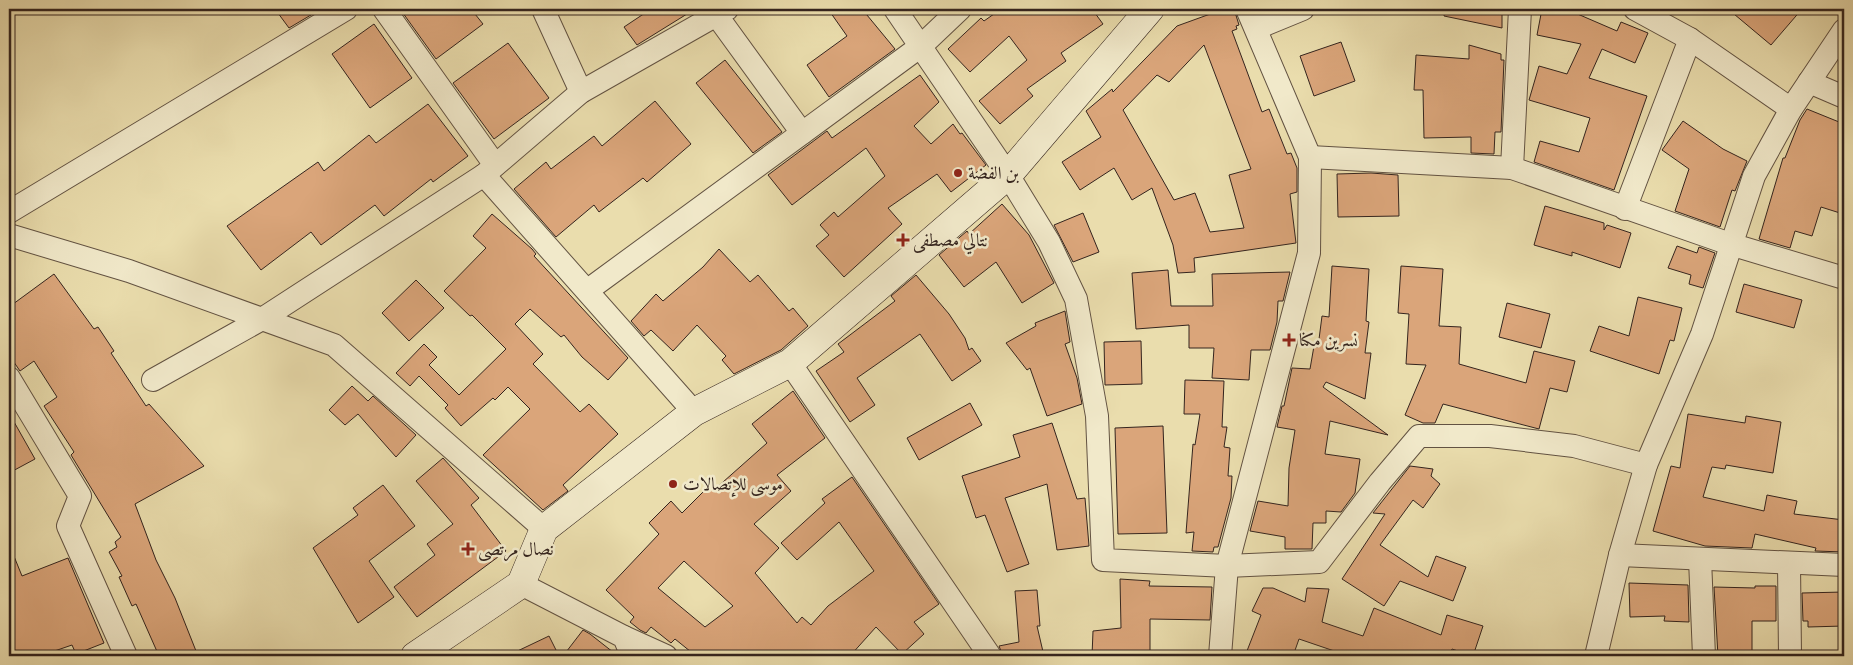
<svg xmlns="http://www.w3.org/2000/svg" width="1853" height="665" viewBox="0 0 1853 665" font-family="'IM FELL Great Primer',Amiri,serif">
  <rect width="100%" height="100%" fill="#eaddad"/>
  <filter id="stains"><feTurbulence type="fractalNoise" baseFrequency=".004" numOctaves="4"/><feColorMatrix values="0 0 0 0 .2 0 0 0 0 .09 0 0 0 0 .02 0 0 0 .5 -.17"/></filter>
  <radialGradient id="worn" r=".72"><stop offset=".6" stop-color="#630" stop-opacity="0"/><stop offset="1" stop-color="#630" stop-opacity=".3"/></radialGradient>
  <!-- building -->
  <g fill="#daa57a" stroke="#34241e" fill-rule="evenodd">
    <path d="M275 9H321L289 28Z"/>
    <path d="M400 9H471L483 24 436 59Z"/>
    <path d="M651 9H695L637 45 624 27Z"/>
    <path d="M828 9H862L895 49 829 97 807 65 847 36Z"/>
    <path d="M1001 9H1092L1103 24 1061 53 1066 61 1027 89 1033 96 1000 124 979 101 1027 60 1009 36 970 72 948 49 981 18 984 21Z"/>
    <path d="M1224 9H1234L1239 25 1236 26 1237 29 1232 31 1262 112 1269 109 1287 154 1291 153 1297 168V192L1290 194 1296 243 1194 258 1195 272 1178 273 1173 245 1152 188 1132 200 1114 168 1080 190 1062 162 1101 137 1086 111 1112 89 1113 92 1177 26ZM1204 45 1251 169 1229 175 1244 228 1210 232 1195 193 1174 200 1123 110 1157 75 1169 82Z"/>
    <path d="M1445 9H1502V28L1444 16Z"/>
    <path d="M1542 9H1566L1617 31 1621 22 1648 33 1635 63 1602 49 1589 78 1647 96 1614 190 1534 162 1540 141 1579 152 1590 118 1529 100 1539 66 1567 74 1581 44 1537 35Z"/>
    <path d="M1728 9H1802L1771 45Z"/>
    <path d="M374 24 412 78 370 108 332 54Z"/>
    <path d="M1341 42 1355 81 1314 96 1300 56Z"/>
    <path d="M508 43 549 98 494 139 453 83Z"/>
    <path d="M1469 45 1501 54V60H1504L1501 132H1495L1494 154 1471 153V137L1424 138 1423 90H1414L1416 55 1469 59Z"/>
    <path d="M725 60 782 132 753 153 696 83Z"/>
    <path d="M920 75 939 102 914 126 931 144 953 124 960 134 962 133 986 165 951 192 937 174 888 208 902 224 844 277 816 246 829 235 820 225 834 212 838 217 885 176 866 148 792 205 768 175 827 131 832 138Z"/>
    <path d="M655 101 691 144 647 182 643 178 599 212 594 205 556 237 514 189 546 162 551 169 594 136 602 146Z"/>
    <path d="M428 104 468 156 433 182 431 179 384 216 375 205 321 245 311 232 261 270 227 226 318 162 324 171 369 135 376 143Z"/>
    <path d="M1807 109 1844 124V199L1840 213 1821 207 1812 236 1795 231 1790 248 1759 239 1783 158H1785L1800 120Z"/>
    <path d="M1683 121 1723 149 1747 161 1735 191 1732 190 1720 227 1675 211 1689 169 1662 150Z"/>
    <path d="M1371 173 1398 175 1399 216 1338 217 1337 174Z"/>
    <path d="M1002 204 1029 235 1054 283 1022 303 996 262 964 287 939 255 967 231 969 234Z"/>
    <path d="M1545 206 1604 223V230L1607 225 1631 233 1620 268 1572 252V256L1534 245Z"/>
    <path d="M1083 213 1099 252 1073 262 1054 225Z"/>
    <path d="M492 214 532 249 536 254 534 256 628 358 608 380 582 357 564 335 561 337 530 309 515 324 543 354 533 364 580 412 589 404 618 434 563 485 568 491 543 510 483 455 530 409 508 387 495 400 493 398 461 426 445 408 448 405 419 376 410 386 396 373 424 344 437 357 429 365 459 395 506 349 472 315 470 316 444 291 486 248 473 236Z"/>
    <path d="M1677 246 1697 253 1699 247 1715 253 1703 288 1689 284 1691 275 1668 268Z"/>
    <path d="M719 249 750 282 758 275 789 311 793 308 808 326 781 350 734 374 722 360 726 356 697 325 673 351 651 330 644 336 631 321 656 294 663 301 703 267Z"/>
    <path d="M1332 266 1369 269 1366 321 1369 322 1365 353H1371L1365 399 1326 382 1323 387 1388 435 1330 421 1325 454 1360 459 1355 493 1341 512 1326 511V523H1313L1312 549H1285V537L1250 531 1258 501 1288 506 1289 468 1295 430 1277 427 1282 406H1284L1292 368 1310 369 1314 346 1318 347 1322 316 1329 317Z"/>
    <path d="M1401 266 1443 269 1439 326 1461 327 1459 364 1526 383 1534 351 1575 361 1567 392 1550 388 1539 429 1443 404 1435 423H1423L1405 415 1426 365 1406 364 1409 314 1398 313Z"/>
    <path d="M1168 270 1171 306H1213L1212 274 1290 272 1283 301H1278L1277 322 1270 350H1251L1249 380 1212 378 1214 348H1189V325L1136 329 1132 273Z"/>
    <path d="M54 274 94 329 98 327 114 351 111 353 146 406 149 404 204 466 135 504 156 560 175 598 198 656H159L136 604 132 606 119 577 122 576 109 552 117 547 115 542 121 537 71 455 74 452 44 406 57 397 34 361 20 371 9 355V307Z"/>
    <path d="M916 275 949 314 965 338 969 350 972 348 981 361 952 381 920 334 857 378 875 405 850 422 816 371 844 352 838 344 895 301 891 296Z"/>
    <path d="M416 280 444 308 409 341 382 313Z"/>
    <path d="M1744 284 1802 300 1794 328 1736 312Z"/>
    <path d="M1638 297 1682 308 1674 341 1670 340 1659 374 1590 351 1599 326 1629 336Z"/>
    <path d="M1507 303 1550 314 1541 348 1499 337Z"/>
    <path d="M1065 311 1070 342 1065 344 1077 378 1082 404 1047 416 1030 368 1027 370 1006 343 1036 326 1035 323Z"/>
    <path d="M1141 341 1142 384 1105 385 1104 342Z"/>
    <path d="M1185 380 1224 381 1222 427H1227L1224 447 1230 448 1228 476H1232L1231 498 1218 547H1214L1213 552 1192 551 1194 532 1186 533 1193 444 1195 445 1200 414H1184Z"/>
    <path d="M352 386 368 401 373 396 416 435 396 457 358 414 345 425 329 410Z"/>
    <path d="M793 391 825 438 777 475 791 491 754 524 779 548 755 573 797 623 802 617 811 625 828 606 874 571 839 522 797 560 781 543 825 503 822 499 852 477 939 604 914 622 924 634 902 654 876 627 850 656H696L675 639 671 643 651 627 646 633 640 630 630 622 634 617 606 590 659 534 649 523 671 501 682 513 709 486 714 490 767 443 752 424ZM684 561 733 606 705 627 658 588Z"/>
    <path d="M970 403 982 425 919 460 907 438Z"/>
    <path d="M9 413 35 459 9 473Z"/>
    <path d="M1688 414 1745 423 1746 416 1781 422 1773 473 1726 465 1725 469 1712 467 1703 497 1764 511 1767 495 1797 501 1794 514 1844 520V552L1815 551 1816 548 1755 534 1752 548 1705 546 1653 531 1671 466 1680 468Z"/>
    <path d="M1052 423 1077 499 1085 498 1089 546 1057 550 1047 484 1005 498 1029 564 1007 572 985 515 976 518 962 476 1020 457 1013 435Z"/>
    <path d="M1163 426 1167 533 1118 534 1115 428Z"/>
    <path d="M443 458 479 498 471 505 506 551 417 617 394 587 435 555 427 544 453 524 416 481Z"/>
    <path d="M1410 466 1433 469 1431 476 1440 484 1423 508 1413 500 1380 545 1428 577 1436 556 1466 567 1453 601 1400 581 1384 606 1342 579 1385 514 1373 513Z"/>
    <path d="M383 485 415 526 369 561 394 597 358 623 313 548 358 515 353 508Z"/>
    <path d="M9 544 22 576 68 558 104 643 76 654 72 645 40 656H9Z"/>
    <path d="M1120 579 1150 581 1149 586 1212 587 1210 620 1150 619V656H1092L1093 631 1121 628Z"/>
    <path d="M1629 583 1688 585 1689 622 1664 621 1665 616 1630 617Z"/>
    <path d="M1755 586H1776V621H1752V656H1718L1714 587 1755 588Z"/>
    <path d="M1263 588H1273L1305 602 1307 588 1329 589 1322 622 1363 636 1374 608 1441 635 1447 615 1483 626 1473 656 1452 649 1449 656H1349L1299 639 1293 656H1245L1261 615 1252 611Z"/>
    <path d="M1037 590 1040 626H1037L1044 656H1003L999 646 1019 642 1015 591Z"/>
    <path d="M1844 592V626L1808 627V621H1803L1802 593Z"/>
    <path d="M583 630 590 634 618 656H563Z"/>
    <path d="M549 636 559 656H507Z"/>
  </g>
  <g fill="none" stroke-linecap="round" stroke-linejoin="round">
    <!-- street casing -->
    <g stroke="#625242" stroke-width="24">
      <g id="street">
        <path d="M384 9 495 165"/>
        <path d="M543 9 581 92"/>
        <path d="M712 9 802 133"/>
        <path d="M895 9 1008 175 1049 242 1076 299 1097 416 1103 560 1227 566 1319 562 1380 482 1419 436H1490L1574 446 1646 465"/>
        <path d="M1635 9 1690 39 1791 109"/>
        <path d="M1257 28 1303 9"/>
        <path d="M1809 82 1844 97"/>
        <path d="M1310 157 1512 168 1730 244 1844 278"/>
        <path d="M1512 168 1520 9"/>
        <path d="M484 175 694 412"/>
        <path d="M1625 209 1690 39"/>
        <path d="M9 212 346 9"/>
        <path d="M9 235 129 271 334 345 544 529"/>
        <path d="M588 290 921 46 960 9"/>
        <path d="M790 363 990 656"/>
        <path d="M9 378 80 496 68 526 126 656"/>
        <path d="M153 380 262 319 484 175 581 92 727 9"/>
        <path d="M1620 555 1844 565"/>
        <path d="M1700 559 1704 656"/>
        <path d="M1789 564 1790 656"/>
        <path d="M521 584 624 637 632 656"/>
        <path d="M624 637 666 656"/>
        <path d="M1220 656 1227 566 1309 253 1310 157 1247 9"/>
        <path d="M1596 656 1620 555 1646 465 1702 334 1754 176 1791 109 1844 30"/>
      </g>
    </g>
    <!-- secondary casing -->
    <g stroke="#34241e" stroke-width="29">
      <path id="secondary" d="M415 656 521 584 544 529 694 412 790 363 1008 175 1150 9"/>
    </g>
    <!-- street -->
    <use href="#street" stroke="#f1e9ca" stroke-width="22"/>
    <!-- secondary -->
    <use href="#secondary" stroke="#f1e9ca" stroke-width="28"/>
  </g>
  <!-- markers -->
  <g fill="#8f2418" stroke="#f1e9ca" stroke-width="2">
    <circle cx="958" cy="173" r="5"/>
    <path d="M900.5 232.5h5v5h5v5h-5v5h-5v-5h-5v-5h5z"/>
    <path d="M1286.5 332.5h5v5h5v5h-5v5h-5v-5h-5v-5h5z"/>
    <circle cx="673" cy="484" r="5"/>
    <path d="M465.5 541.5h5v5h5v5h-5v5h-5v-5h-5v-5h5z"/>
  </g>
  <g text-anchor="middle" dominant-baseline="central" stroke-width="5" stroke-linejoin="round" paint-order="stroke">
    <!-- poi labels -->
    <g font-size="18" fill="#34241e" stroke="#f1e9ca" text-anchor="start">
      <text x="968" y="173">بن الفضة</text>
      <text x="913" y="240">نتالي مصطفى</text>
      <text x="1299" y="340">نسرين مكنا</text>
      <text x="683" y="484">موسى للإتصالات</text>
      <text x="478" y="549">نصال مرتصى</text>
    </g>
  </g>
  <!-- margin -->
  <rect width="1853" height="665" fill="none" stroke="#eaddad" stroke-width="30"/>
  <rect x="10" y="10" width="1833" height="645" fill="none" stroke="#34241e" stroke-width="2.5"/>
  <rect x="15" y="15" width="1823" height="635" fill="none" stroke="#34241e"/>
  <rect width="100%" height="100%" filter="url(#stains)"/>
  <rect width="100%" height="100%" fill="url(#worn)"/>
</svg>
